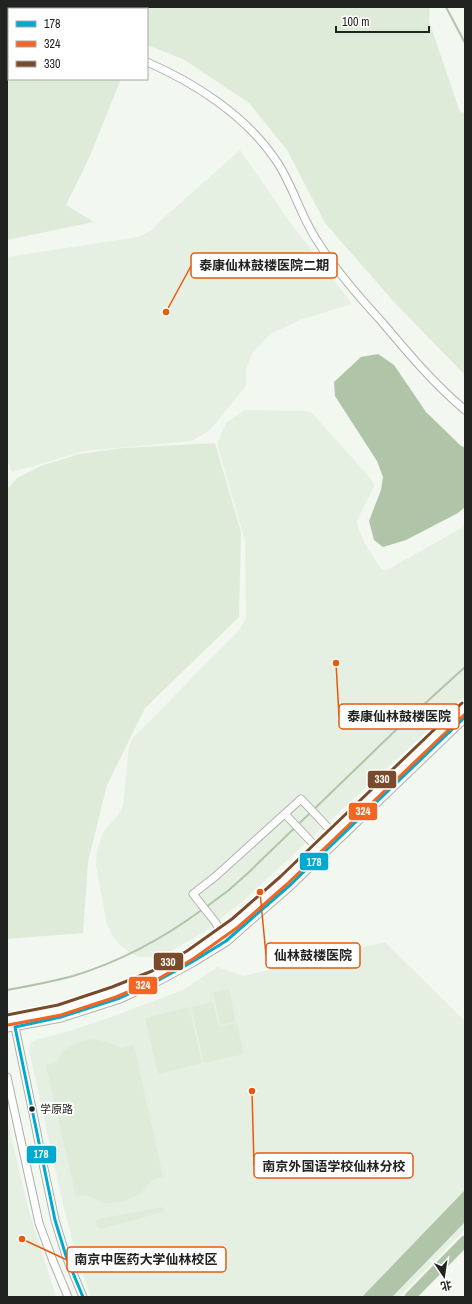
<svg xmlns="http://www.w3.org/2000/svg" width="472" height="1304" viewBox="0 0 472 1304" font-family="'Archivo Narrow','Noto Sans SC',sans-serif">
  <rect width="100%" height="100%" fill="#f2f7f0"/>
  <!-- built -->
  <g fill="#e6f0e2">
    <path d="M240 150 287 218 352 304 300 320 270 334 251 355 246 370V386L210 430 192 441 84 451 12 472 7 459V257L138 237 152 230 159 222Z"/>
    <path d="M250 410 306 411 312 413 372 480 374 484V487L362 510 357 521 358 527 365 544 381 569 384 570H387L465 526V696L243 901 204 932 165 955 155 957H139L130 953 121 946 113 937 107 925 96 865 97 851 101 838 105 830 118 815 123 806 129 746 132 739 239 630 245 621 246 616 245 541 218 447V441L226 423 243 411Z"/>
    <path d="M385 942 465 1021V1229L399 1297H91L73 1243 63 1204 29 1050 31 1042 39 1039 70 1031 125 1012 185 989 217 967 243 976Z"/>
    <path d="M7 1119 28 1208 56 1297H7Z"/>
  </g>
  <!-- green -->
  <g fill="#dfebd9">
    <path d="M51 7H430L429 21 460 112 465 113V375L393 301 325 223 287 150 249 103 183 59 147 45V9H57Z"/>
    <path d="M7 36H9V79H121L89 158 66 205 94 222 7 240Z"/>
    <path d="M215 443 241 532 239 617 145 708 107 785 88 862 83 933 7 939V490L17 478 41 466 79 454 123 448Z"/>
    <path d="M229 989 236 1021 220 1025 213 992Z"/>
    <path d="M213 1002 219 1027 237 1023 244 1054 204 1063 191 1007Z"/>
    <path d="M189 1007 202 1063 158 1074 145 1018Z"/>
    <path d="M95 1039 111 1043 121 1048 134 1045 163 1177 152 1180 140 1194 122 1202 103 1203 86 1195 76 1197 46 1065 55 1063C64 1048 77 1040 95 1039Z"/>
    <path d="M162 1207 165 1209 163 1212 101 1229 98 1228 96 1225V1221L99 1219Z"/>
  </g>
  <!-- water -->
  <g fill="#b0c4a7">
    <path d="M378 354 394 365 426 412 460 445 465 448V507L458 513 406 540 383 547 374 540 369 521 381 490 383 477 377 461 335 396 334 382 361 357Z"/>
    <path d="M465 1190V1222L392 1297H362Z"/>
  </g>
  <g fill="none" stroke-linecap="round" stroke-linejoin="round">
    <!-- stream -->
    <g stroke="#b0c4a7" stroke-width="2">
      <path d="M446 7 465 43"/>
      <path d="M206 907 229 890 248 873 398 728 465 667"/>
      <path d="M7 990C29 986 51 982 73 976 119 962 164 938 203 909"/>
    </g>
    <!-- river -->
    <path stroke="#b0c4a7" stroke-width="11" d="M410 1297 465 1241"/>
    <!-- minor casing -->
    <g stroke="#aeb1ac" stroke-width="9">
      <g id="minor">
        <path d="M7 12 9 13"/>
        <path d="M147 62C195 83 245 115 275 159 293 184 300 216 318 242 336 271 359 297 382 322 408 353 434 384 465 410"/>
        <path d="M285 814 320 851"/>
        <path d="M220 933 216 923 193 894 216 876 301 799 336 836"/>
        <path d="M7 1015 15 1027 35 1123 42 1159 55 1220 66 1256 83 1297"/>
        <path d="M7 1077 39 1223 53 1261 68 1297"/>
      </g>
    </g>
    <!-- major casing -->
    <g stroke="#aeb1ac" stroke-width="11">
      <g id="major">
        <path d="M7 1020 59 1010 114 992 154 975 190 955 235 923 283 881 465 707"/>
        <path d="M7 1027 61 1017 120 998 157 981 192 962 226 941 289 886 465 717"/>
      </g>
    </g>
    <!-- minor -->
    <use href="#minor" stroke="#fdfefd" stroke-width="7"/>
    <!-- major -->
    <use href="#major" stroke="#fdfefd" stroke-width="9"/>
    <!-- bus-1 casing -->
    <g stroke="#fff" stroke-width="6">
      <path id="bus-1" d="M83 1297 66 1256 55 1220 15 1027 61 1017 120 998 157 981 192 962 226 941 289 886 465 717"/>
    </g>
    <!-- bus-2 casing -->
    <g stroke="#fff" stroke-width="6">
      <path id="bus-2" d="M8 1025 61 1015 116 997 156 980 193 959 238 927 286 885 465 714"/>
    </g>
    <!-- bus-3 casing -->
    <g stroke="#fff" stroke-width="6">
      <path id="bus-3" d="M7 1015 58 1005 112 987 152 971 187 951 232 919 280 877 462 703"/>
    </g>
    <!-- bus-1 -->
    <use href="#bus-1" stroke="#00a9ce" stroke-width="3"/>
    <!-- bus-2 -->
    <use href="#bus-2" stroke="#f26522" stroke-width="3"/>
    <!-- bus-3 -->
    <use href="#bus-3" stroke="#7a4b2a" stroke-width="3"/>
  </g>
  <!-- markers -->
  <circle fill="#20231f" stroke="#fff" stroke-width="1.5" cx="32" cy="1109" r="3.5"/>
  <g text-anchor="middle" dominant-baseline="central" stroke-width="4" stroke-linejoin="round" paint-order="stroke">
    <!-- bus labels -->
    <g font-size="11" fill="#20231f" stroke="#fff" text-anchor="start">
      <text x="40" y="1109">学原路</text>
    </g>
  </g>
  <!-- callouts -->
  <path fill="none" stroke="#e8590c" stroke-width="1.5" d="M166 312L191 266M336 663L339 716M260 892L266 955M252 1091L254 1166M22 1239L67 1260"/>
  <g fill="#e8590c" stroke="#fff" stroke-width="1.5">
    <circle cx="166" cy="312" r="4"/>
    <circle cx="336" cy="663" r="4"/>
    <circle cx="260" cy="892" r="4"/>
    <circle cx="252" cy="1091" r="4"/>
    <circle cx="22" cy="1239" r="4"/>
  </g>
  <g fill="#fff" stroke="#e8590c" stroke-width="1.5">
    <rect x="191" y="253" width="146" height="25" rx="4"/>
    <rect x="339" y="704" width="120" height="25" rx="4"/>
    <rect x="266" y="943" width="94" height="25" rx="4"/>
    <rect x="254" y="1153" width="159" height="25" rx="4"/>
    <rect x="67" y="1247" width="159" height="25" rx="4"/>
  </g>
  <g font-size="13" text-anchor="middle" font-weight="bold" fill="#20231f">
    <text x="264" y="270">泰康仙林鼓楼医院二期</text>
    <text x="399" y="721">泰康仙林鼓楼医院</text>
    <text x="313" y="960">仙林鼓楼医院</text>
    <text x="334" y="1171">南京外国语学校仙林分校</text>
    <text x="146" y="1264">南京中医药大学仙林校区</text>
  </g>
  <g stroke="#fff" stroke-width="1.5">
    <rect x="367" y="770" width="30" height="19" rx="4" fill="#7a4b2a"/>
    <rect x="348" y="802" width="30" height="19" rx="4" fill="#f26522"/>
    <rect x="299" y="852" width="30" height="19" rx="4" fill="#00a9ce"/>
    <rect x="153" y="952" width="31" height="19" rx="4" fill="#7a4b2a"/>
    <rect x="128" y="976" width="30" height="19" rx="4" fill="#f26522"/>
    <rect x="26" y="1145" width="31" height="19" rx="4" fill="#00a9ce"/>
  </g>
  <g font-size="11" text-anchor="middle" font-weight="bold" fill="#fff">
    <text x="382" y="783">330</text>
    <text x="363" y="815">324</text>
    <text x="314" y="866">178</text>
    <text x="168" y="966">330</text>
    <text x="143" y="989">324</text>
    <text x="41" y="1158">178</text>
  </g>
  <!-- border -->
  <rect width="472" height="1304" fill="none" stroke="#20231f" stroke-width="16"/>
  <!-- legend -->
  <rect x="8" y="8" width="140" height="72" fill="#ffffff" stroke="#a6a7a5"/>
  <rect x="16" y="21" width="20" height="6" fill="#00a9ce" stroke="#a6a7a5"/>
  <text x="44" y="28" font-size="12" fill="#20231f">178</text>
  <rect x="16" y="41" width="20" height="6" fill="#f26522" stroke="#a6a7a5"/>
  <text x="44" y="48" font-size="12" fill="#20231f">324</text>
  <rect x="16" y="61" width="20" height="6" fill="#7a4b2a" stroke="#a6a7a5"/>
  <text x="44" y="68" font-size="12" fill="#20231f">330</text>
  <!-- north arrow -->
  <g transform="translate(444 1276) rotate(167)" stroke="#ffffff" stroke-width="3" paint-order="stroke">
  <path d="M0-3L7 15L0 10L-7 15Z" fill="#20231f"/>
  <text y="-6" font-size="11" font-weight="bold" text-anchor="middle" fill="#20231f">北</text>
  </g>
  <!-- scale -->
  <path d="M336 26v6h93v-6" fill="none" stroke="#20231f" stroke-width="2"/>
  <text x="342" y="26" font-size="12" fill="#20231f" stroke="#ffffff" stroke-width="3" paint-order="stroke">100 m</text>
</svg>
